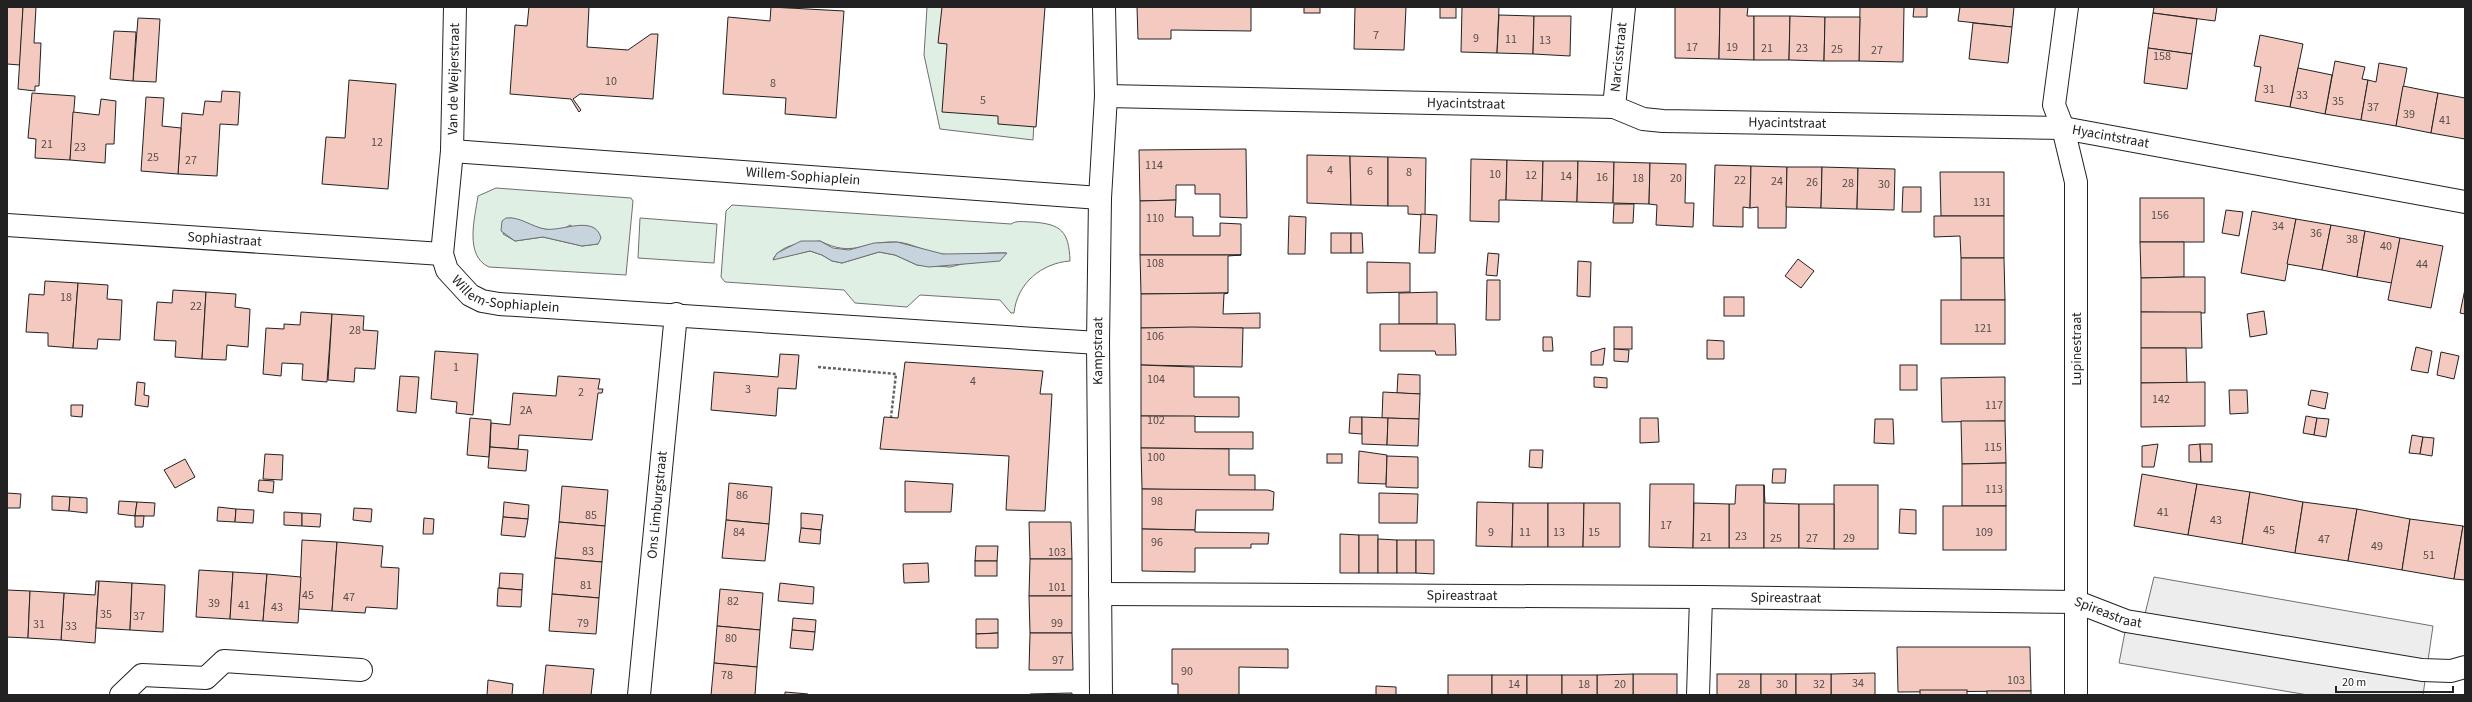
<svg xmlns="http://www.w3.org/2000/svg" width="2472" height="702" viewBox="0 0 2472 702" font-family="'Source Sans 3',sans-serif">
  <rect width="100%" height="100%" fill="#fff"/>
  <!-- green -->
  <g fill="#e0efe3" stroke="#6f6f6f" fill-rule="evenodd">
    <path d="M927 7H1040L1033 140 940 129 924 55Z"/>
    <path d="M496 188 631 198 633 201 626 275 489 267C464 256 475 217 478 196ZM510 218C529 223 552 238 570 225L598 244 582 246 543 237 515 241 503 234Z"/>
    <path d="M732 205 1011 224C1017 220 1024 222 1032 222 1061 224 1069 231 1070 261 1042 263 1017 283 1014 313H1011L1000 300 920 295 907 307 855 303 844 290 725 282 721 277 726 211ZM820 241C854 258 862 241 895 242 911 242 926 253 942 254 963 257 985 252 1006 253L950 267 917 265 895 255 879 252 842 263 832 261 822 255 810 251 773 259C783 243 803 243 820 241Z"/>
    <path d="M640 218 717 224 714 263 638 258Z"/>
  </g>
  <!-- parking -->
  <path fill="#ededed" stroke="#6f6f6f" d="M2154 577 2433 626 2423 695H2308L2119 663 2129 611 2145 614Z"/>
  <!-- water -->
  <g fill="#c7d3dd" stroke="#6f6f6f">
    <path d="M506 218C519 216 532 227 545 229 561 232 595 214 601 238L598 244 582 246 543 237 515 241 501 231 502 221Z"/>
    <path d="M801 241H820L833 248 849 250 874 243 897 242 943 254 1007 253 1000 261 929 267 917 265 895 255 879 252 842 263 832 261 822 255 810 251 773 260 777 253Z"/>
  </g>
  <!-- building -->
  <g fill="#f3c9c0" stroke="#222">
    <path d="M7 7H23L20 65 7 64Z"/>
    <path d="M23 7H36L34 43H41L39 86H35V91L18 89Z"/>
    <path d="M529 7H589L587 47 628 50 651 34H658L653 99 580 94 573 99 581 110 579 112 571 99 510 94 515 25 527 26Z"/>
    <path d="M771 7 844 11 836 118 785 114 786 98 723 94 728 17 770 21Z"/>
    <path d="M942 7H1045L1036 127 998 124V116L942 112 947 44 938 43Z"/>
    <path d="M1137 7H1251V31L1171 30V39H1138Z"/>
    <rect x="1304" y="7" width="16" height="6"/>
    <path d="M1355 7H1406L1404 50 1354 49Z"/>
    <rect x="1440" y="7" width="16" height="11"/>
    <path d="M1462 7H1499L1497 53 1461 52Z"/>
    <path d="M1675 7H1720L1719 59 1675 58Z"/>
    <path d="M1720 7H1748L1747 16H1754V60L1719 59Z"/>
    <path d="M1860 7H1904L1903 62 1859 61Z"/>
    <path d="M1914 7H1927V17H1913Z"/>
    <path d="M1960 7H2014L2012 27 1958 21Z"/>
    <path d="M2154 7H2217L2215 21 2153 13Z"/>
    <path d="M2153 13 2197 19 2192 54 2148 48Z"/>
    <path d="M1499 15 1534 16 1533 54 1497 53Z"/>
    <path d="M1534 16H1571L1570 56 1533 54Z"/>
    <path d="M1754 16H1790L1789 60H1754Z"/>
    <path d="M1790 16 1825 17 1824 61 1789 60Z"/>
    <path d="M1825 17H1860L1859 61H1824Z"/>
    <path d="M138 18 160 19 156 82 133 81Z"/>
    <path d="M1973 23 2012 27 2008 63 1969 59Z"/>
    <path d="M114 31 136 32 133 81 110 79Z"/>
    <path d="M2260 35 2303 44 2290 107 2255 101 2261 67 2254 66Z"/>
    <path d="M2148 48 2192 54 2187 89 2144 83Z"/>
    <path d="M2335 61 2365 67 2362 79 2368 80 2361 120 2325 114Z"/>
    <path d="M2379 63 2407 68 2396 126 2361 120 2368 80 2376 82Z"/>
    <path d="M2298 68 2332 75 2325 114 2290 107Z"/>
    <path d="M349 80 396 84 388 189 322 184 326 137 345 138Z"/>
    <path d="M2403 86 2438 93 2431 133 2396 126Z"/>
    <path d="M222 91 240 92 238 125 220 124 217 176 178 174 182 113 203 115 205 101 221 102Z"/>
    <path d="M32 93 75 96 70 160 35 158 36 139 28 138Z"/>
    <path d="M2438 93 2465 98V139L2431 133Z"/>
    <path d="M146 97 164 98 162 126 181 128 178 174 141 171Z"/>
    <path d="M101 99 116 101 114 144H106L105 163 70 160 73 112 99 115Z"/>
    <path d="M1246 149 1247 218 1220 217V194H1195V185H1176V200L1140 201 1139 150Z"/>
    <path d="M1307 155 1350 156 1351 205 1307 203Z"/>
    <path d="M1350 156 1388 157V206L1351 205Z"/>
    <path d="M1388 157 1426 158 1425 215 1408 214V206H1388Z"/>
    <path d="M1471 159 1507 160 1506 200H1499V222L1470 221Z"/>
    <path d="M1507 160 1543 161 1542 201 1506 200Z"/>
    <path d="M1543 161H1578L1577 202 1542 201Z"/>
    <path d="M1578 161 1614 162 1613 203 1577 202Z"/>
    <path d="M1614 162 1650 163 1649 204 1613 203Z"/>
    <path d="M1650 163 1686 164 1685 203H1694L1693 227 1656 225 1657 205 1649 204Z"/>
    <path d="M1715 165 1751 166 1750 208 1743 207V227L1713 226Z"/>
    <path d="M1751 166 1787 167 1786 228H1758V207L1750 208Z"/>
    <path d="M1787 167H1822L1821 208 1786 207Z"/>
    <path d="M1822 167 1858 168 1857 209 1821 208Z"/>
    <path d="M1858 168 1895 169 1894 210 1857 209Z"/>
    <path d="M1940 172H2004V216H1941Z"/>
    <path d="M1903 187H1921V212H1902Z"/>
    <rect x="2140" y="198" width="64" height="44"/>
    <path d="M1176 200 1175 217H1193V236H1220V223L1241 224V255H1140V201Z"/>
    <path d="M1614 204H1634L1633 223H1613Z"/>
    <path d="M2226 210 2243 212 2239 236 2222 233Z"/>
    <path d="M2252 211 2296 219 2285 281 2241 273Z"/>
    <path d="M1421 214 1437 215 1435 253H1419Z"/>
    <path d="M1289 216 1306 217 1305 254H1288Z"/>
    <path d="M1934 216H2004V258H1961L1960 236 1934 237Z"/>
    <path d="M2296 219 2331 225 2322 270 2287 264Z"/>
    <path d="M2331 225 2365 231 2357 277 2322 270Z"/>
    <path d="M2365 231 2400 238 2392 283 2357 277Z"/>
    <rect x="1331" y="233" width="20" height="20"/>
    <path d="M1351 233H1362L1363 253H1351Z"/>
    <path d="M2400 238 2443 246 2431 308 2388 300Z"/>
    <path d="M2140 242H2184V277L2141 278Z"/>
    <path d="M1488 253 1499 254 1497 276 1486 275Z"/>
    <path d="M1140 255H1241L1228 256V293L1141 294Z"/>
    <path d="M1961 258H2004L2005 300H1961Z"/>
    <path d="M1798 259 1814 271 1801 288 1785 276Z"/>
    <path d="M1578 261 1591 262 1590 297 1577 296Z"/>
    <path d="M1367 262 1410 263V292L1367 293Z"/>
    <path d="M2184 277H2205V313L2141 312V278Z"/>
    <path d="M1487 280H1500V320H1486Z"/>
    <path d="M45 281 78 283 73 348 48 346V333L26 332 29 294 44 295Z"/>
    <path d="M78 283 108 285 107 299 122 300 120 340 98 339 97 349 73 348Z"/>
    <path d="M2465 289V314L2460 313Z"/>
    <path d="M173 290 206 292 202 359 175 357 176 341 154 340 157 302 172 303Z"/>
    <path d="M206 292 236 294 235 307 250 309 248 347 227 345 226 360 202 359Z"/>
    <path d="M1437 292V324H1399V293Z"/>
    <path d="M1228 293 1224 294 1223 314 1260 313V328H1141V294Z"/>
    <rect x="1724" y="297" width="20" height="19"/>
    <rect x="1941" y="300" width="64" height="44"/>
    <path d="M2264 311 2267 334 2250 337 2247 314Z"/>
    <path d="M301 312 332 314 327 382 302 380 303 364 282 363 281 376 263 374 266 328 284 329V324L300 325Z"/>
    <path d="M2141 312H2201L2202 348H2141Z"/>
    <path d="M332 314 364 316 363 330 378 331 375 369 355 368 354 382 328 380Z"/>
    <path d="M1380 324H1455L1456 355H1436L1435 351H1380Z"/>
    <path d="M1192 327 1243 328 1242 367 1141 365V328Z"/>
    <rect x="1614" y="327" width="18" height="22"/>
    <path d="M1543 337H1552L1553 351H1543Z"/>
    <path d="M1707 340 1724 341V359H1707Z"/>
    <path d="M2416 347 2432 351 2428 373 2411 370Z"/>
    <path d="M1605 348 1603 365H1591V352Z"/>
    <path d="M2141 348H2186L2187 383H2141Z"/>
    <path d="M1614 349 1629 350 1628 362 1614 361Z"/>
    <path d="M435 351 478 354 473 415 456 413 457 402 431 399Z"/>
    <path d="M2441 352 2459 356 2454 379 2437 375Z"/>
    <path d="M780 354 799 355 796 389 778 388 776 416 711 410 714 372 778 377Z"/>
    <path d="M905 362 1043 371 1040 394H1052L1045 511 1006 510 1009 456 880 449 884 417 898 418Z"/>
    <path d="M1141 365 1194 367V397H1239V417L1141 416Z"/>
    <rect x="1900" y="365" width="17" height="25"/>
    <path d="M1398 374 1420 375V394L1397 393Z"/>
    <path d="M400 376 419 377 416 413 397 411Z"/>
    <path d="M558 376 600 379 598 389H603L602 393H598L592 440 519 435 518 449 490 447 491 423 510 425 513 393 556 396Z"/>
    <path d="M1594 377 1607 378V388L1594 387Z"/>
    <path d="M2005 377V421L1942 422 1941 378Z"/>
    <path d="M137 382 145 383 144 395 149 396 148 407 135 405Z"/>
    <path d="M2205 382V426L2141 427V383Z"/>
    <path d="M2229 390H2247L2248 413 2230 414Z"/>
    <path d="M2311 390 2328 393 2325 409 2308 405Z"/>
    <path d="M1383 392 1420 394 1419 419 1382 418Z"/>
    <path d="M71 405H83L82 417 71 416Z"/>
    <path d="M1141 416H1195V432H1253V449L1141 448Z"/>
    <path d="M2306 416 2317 418 2314 435 2303 433Z"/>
    <path d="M1350 417H1362V434L1349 433Z"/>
    <path d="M1362 417 1388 418 1387 445 1362 444Z"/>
    <path d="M470 418 491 420 489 457 467 455Z"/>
    <path d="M1388 418 1419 419 1418 446 1387 445Z"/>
    <path d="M1640 418H1658L1659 442 1640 443Z"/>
    <path d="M2317 418 2329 419 2326 437 2314 435Z"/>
    <path d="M1875 419H1893L1894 444 1874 443Z"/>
    <path d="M1961 421H2005L2006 463 1962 464Z"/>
    <path d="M2412 435 2423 437 2420 454 2409 453Z"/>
    <path d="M2423 437 2434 438 2432 456 2420 454Z"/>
    <path d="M2158 444 2154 467H2142V446Z"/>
    <path d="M2200 444 2201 462H2189V445Z"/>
    <path d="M2200 444H2212V462H2201Z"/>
    <path d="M490 447 528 450 526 471 488 468Z"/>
    <path d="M1141 448 1229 449V475H1255V491L1142 489Z"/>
    <path d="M1530 450H1543L1542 468 1529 467Z"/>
    <path d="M1359 451 1387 455 1386 484 1358 483Z"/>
    <path d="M265 454 283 455 282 480 263 479Z"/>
    <rect x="1327" y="454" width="15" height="9"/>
    <path d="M1387 456 1418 457V488L1386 487Z"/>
    <path d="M185 459 195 477 175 488 164 470Z"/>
    <path d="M2006 463V506H1962V464Z"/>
    <path d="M1773 469H1786L1785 483H1772Z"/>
    <path d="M2142 474 2197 484 2188 535 2134 526Z"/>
    <path d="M259 480 274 481 273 493 258 491Z"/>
    <path d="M905 481 953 484 951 512H905Z"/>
    <path d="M729 483 772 487 769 524 726 520Z"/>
    <path d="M1650 484H1694L1693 548 1649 547Z"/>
    <path d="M2197 484 2250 492 2242 544 2188 535Z"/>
    <path d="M1736 485H1764V548H1729V504H1735Z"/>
    <path d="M1764 485 1765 503 1799 504V548H1764Z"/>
    <rect x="1834" y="485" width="44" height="64"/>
    <path d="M562 486 608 490 605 526 559 522Z"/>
    <path d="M1142 489 1268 490 1274 492 1273 510H1196L1195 530 1142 529Z"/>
    <path d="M2250 492 2303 502 2295 553 2242 544Z"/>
    <path d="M7 493 21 494 20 508H7Z"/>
    <path d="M1379 493 1418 494 1417 523H1379Z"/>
    <path d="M52 496 70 497 69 511 52 510Z"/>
    <path d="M70 497 87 498V513L69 511Z"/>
    <path d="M119 501 137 502 135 516 118 514Z"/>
    <path d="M137 502 155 503 154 516H135Z"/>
    <path d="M504 502 529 505 528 519 503 517Z"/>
    <path d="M1477 502 1513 503 1512 547 1476 546Z"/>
    <path d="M2303 502 2357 509 2348 561 2295 553Z"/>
    <path d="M1513 503H1548V547H1512Z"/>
    <path d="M1548 503H1584L1583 547H1548Z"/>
    <path d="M1584 503H1620V547H1583Z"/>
    <path d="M1694 503 1729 504V548H1693Z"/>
    <path d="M1799 504H1834V549L1799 548Z"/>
    <rect x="1943" y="506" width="63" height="44"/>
    <path d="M218 507 236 509 235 522 217 521Z"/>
    <path d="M354 508 372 509 371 522 353 520Z"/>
    <path d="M236 509 254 510 253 523 235 522Z"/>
    <path d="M1900 509 1916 510V534L1899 533Z"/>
    <path d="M2357 509 2410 519 2402 570 2348 561Z"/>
    <path d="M284 512 302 513V526L284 525Z"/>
    <path d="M302 513 321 514 320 527 302 526Z"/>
    <path d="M801 513 823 515 821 530 801 528Z"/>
    <path d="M135 516H144L143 527H135Z"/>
    <path d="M503 517 528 519 525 537 501 535Z"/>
    <path d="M424 518 434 519 433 534H423Z"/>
    <path d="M2410 519 2463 526 2454 579 2402 570Z"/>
    <path d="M726 520 769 524 765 561 722 558Z"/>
    <path d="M559 522 605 526 602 562 555 558Z"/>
    <path d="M1029 522H1071L1072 559H1030Z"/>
    <path d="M2463 526 2465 527V580L2454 579Z"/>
    <path d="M801 528 821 530 820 544 799 542Z"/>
    <path d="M1142 529 1195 530V532L1269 533 1268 544H1251V548H1195V572L1142 571Z"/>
    <path d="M1340 534 1359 535V573H1340Z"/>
    <rect x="1359" y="535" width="19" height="38"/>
    <path d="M1378 539 1397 540V573H1378Z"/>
    <path d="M302 540 337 542 332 611 299 609Z"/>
    <rect x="1397" y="540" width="19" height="33"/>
    <path d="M1416 540H1434V574L1416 573Z"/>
    <path d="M337 542 383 546 381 567 399 568 397 609 366 607 365 613 332 611Z"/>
    <path d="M976 546H998L997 561H975Z"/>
    <path d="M555 558 602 562 599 598 552 594Z"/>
    <path d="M1030 559H1072V596H1029Z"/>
    <rect x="975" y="561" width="22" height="15"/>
    <path d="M928 563 929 582 904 583 903 564Z"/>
    <path d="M199 570 233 572 230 619 196 617Z"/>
    <path d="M233 572 267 574 263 621 230 619Z"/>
    <path d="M500 573 523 574 522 590 499 588Z"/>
    <path d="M267 574 301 577 298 623 263 621Z"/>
    <path d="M96 581H99L95 643 61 640 64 593 95 595Z"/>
    <path d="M99 581 132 583 130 630 96 628Z"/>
    <path d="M132 583 165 585 163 632 130 630Z"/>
    <path d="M780 583 814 587 813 604 778 601Z"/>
    <path d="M498 588 522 590 521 607 497 606Z"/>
    <path d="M720 589 763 593 760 630 717 626Z"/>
    <path d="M7 590 30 591 28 638 7 637Z"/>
    <path d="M30 591 64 593 61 640 28 638Z"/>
    <path d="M552 594 599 598 596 634 549 631Z"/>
    <path d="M1029 596H1072V633H1030Z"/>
    <path d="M793 618 816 620 815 632 792 630Z"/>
    <path d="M976 619H998V633L976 634Z"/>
    <path d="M717 626 760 630 757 667 714 663Z"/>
    <path d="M792 630 815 632 813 650 790 648Z"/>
    <path d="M998 633V648H976V634Z"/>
    <path d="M1030 633H1072L1073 670H1029Z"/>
    <path d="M1897 647H2030L2031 691 1898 692Z"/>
    <path d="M1172 649H1288V668L1239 667V695H1178V684H1172Z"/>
    <path d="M714 663 757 667 755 695H711Z"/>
    <path d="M546 665 594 669 591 695H543Z"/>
    <path d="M1875 673V695H1831V674Z"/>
    <rect x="1633" y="674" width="44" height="21"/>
    <path d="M1633 674V695H1597V675Z"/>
    <rect x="1717" y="674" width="44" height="21"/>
    <rect x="1761" y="674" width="35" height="21"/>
    <rect x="1796" y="674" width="35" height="21"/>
    <rect x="1448" y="675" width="44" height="20"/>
    <rect x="1492" y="675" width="35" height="20"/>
    <rect x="1527" y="675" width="35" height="20"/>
    <rect x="1562" y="675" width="35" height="20"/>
    <path d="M488 680 513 684 512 695H487Z"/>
    <path d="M1376 686 1396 687V695H1376Z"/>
    <rect x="1920" y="690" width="47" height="5"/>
    <rect x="1987" y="691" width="44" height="4"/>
    <path d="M785 692 808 694V695H785Z"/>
    <path d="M1072 693V695H1030V694Z"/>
  </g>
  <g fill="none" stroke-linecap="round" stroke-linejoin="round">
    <!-- minor casing -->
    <g stroke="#222" stroke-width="24">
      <g id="minor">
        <path id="s1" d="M455 7 452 151 442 254 447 270 470 295 482 301 499 304 1098 343"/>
        <path d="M2067 7 2054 105 2063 128 2076 182V695"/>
        <path id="s2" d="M1106 96 1614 107 1643 119 1663 121 2063 128 2465 202"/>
        <path id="s3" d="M1614 107 1624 7"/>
        <path id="s4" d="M452 151 1100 198"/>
        <path id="s5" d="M7 225 442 254"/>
        <path id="s6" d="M1100 594 1701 597 2077 602 2126 621 2422 670 2451 671 2465 667"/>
        <path d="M121 695 142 675 206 678 224 661 361 670"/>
        <path id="s7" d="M639 695 676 314"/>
        <path id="s8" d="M1101 695 1098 343 1100 198 1106 96 1104 7"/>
        <path d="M1698 695 1701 597"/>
      </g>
    </g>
    <!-- path -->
    <path stroke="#646464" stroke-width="2.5" stroke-dasharray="3 2" stroke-linecap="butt" d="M818 367 896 374 891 417"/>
    <!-- minor -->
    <use href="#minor" stroke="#fff" stroke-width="22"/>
  </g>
  <g text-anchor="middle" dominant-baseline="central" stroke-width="3" stroke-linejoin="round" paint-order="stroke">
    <!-- number labels -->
    <g font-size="12" fill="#564c4a">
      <text x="1376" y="35">7</text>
      <text x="1476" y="38">9</text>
      <text x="1511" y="39">11</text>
      <text x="1545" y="40">13</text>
      <text x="1692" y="47">17</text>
      <text x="1732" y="47">19</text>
      <text x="1767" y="48">21</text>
      <text x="1802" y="48">23</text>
      <text x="1837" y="49">25</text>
      <text x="1877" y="50">27</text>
      <text x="2162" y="56">158</text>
      <text x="611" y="81">10</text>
      <text x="773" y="83">8</text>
      <text x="2269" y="89">31</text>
      <text x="2302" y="95">33</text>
      <text x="983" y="100">5</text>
      <text x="2338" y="101">35</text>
      <text x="2373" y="107">37</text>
      <text x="2409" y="114">39</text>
      <text x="2445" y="120">41</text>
      <text x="377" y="142">12</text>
      <text x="47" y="144">21</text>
      <text x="80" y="147">23</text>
      <text x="153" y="157">25</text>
      <text x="191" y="160">27</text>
      <text x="1154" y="165">114</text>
      <text x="1330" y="170">4</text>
      <text x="1370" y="171">6</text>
      <text x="1409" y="172">8</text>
      <text x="1495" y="174">10</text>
      <text x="1531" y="175">12</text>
      <text x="1566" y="176">14</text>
      <text x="1602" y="177">16</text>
      <text x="1638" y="178">18</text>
      <text x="1676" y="178">20</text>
      <text x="1740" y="180">22</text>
      <text x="1777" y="181">24</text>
      <text x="1812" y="182">26</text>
      <text x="1848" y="183">28</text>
      <text x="1884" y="184">30</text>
      <text x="1982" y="202">131</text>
      <text x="2160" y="215">156</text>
      <text x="1155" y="218">110</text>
      <text x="2278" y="226">34</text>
      <text x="2316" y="233">36</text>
      <text x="2352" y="239">38</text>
      <text x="2386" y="246">40</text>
      <text x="1155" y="263">108</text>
      <text x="2422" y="264">44</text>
      <text x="66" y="297">18</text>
      <text x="196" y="306">22</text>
      <text x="1983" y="328">121</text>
      <text x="355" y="330">28</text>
      <text x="1155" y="336">106</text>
      <text x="456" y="367">1</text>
      <text x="1156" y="379">104</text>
      <text x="973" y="381">4</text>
      <text x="748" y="389">3</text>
      <text x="581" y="392">2</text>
      <text x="2161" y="399">142</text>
      <text x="1994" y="405">117</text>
      <text x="526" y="410">2A</text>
      <text x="1156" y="420">102</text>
      <text x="1993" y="447">115</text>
      <text x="1156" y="457">100</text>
      <text x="1994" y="489">113</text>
      <text x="742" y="495">86</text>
      <text x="1157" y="501">98</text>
      <text x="2163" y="512">41</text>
      <text x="591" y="515">85</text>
      <text x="2216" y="520">43</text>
      <text x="1666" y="525">17</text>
      <text x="2269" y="530">45</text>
      <text x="739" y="532">84</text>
      <text x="1491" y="532">9</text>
      <text x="1525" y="532">11</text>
      <text x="1559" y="532">13</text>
      <text x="1594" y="532">15</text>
      <text x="1984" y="532">109</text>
      <text x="1741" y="536">23</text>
      <text x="1706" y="537">21</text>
      <text x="1776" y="538">25</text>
      <text x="1812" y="538">27</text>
      <text x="1849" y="538">29</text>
      <text x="2324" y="539">47</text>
      <text x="1157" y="542">96</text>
      <text x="2377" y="546">49</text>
      <text x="588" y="551">83</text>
      <text x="1057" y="552">103</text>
      <text x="2429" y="555">51</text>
      <text x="586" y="585">81</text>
      <text x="1057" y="587">101</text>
      <text x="308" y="595">45</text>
      <text x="349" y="597">47</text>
      <text x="733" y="601">82</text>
      <text x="214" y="603">39</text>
      <text x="244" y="605">41</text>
      <text x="277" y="607">43</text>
      <text x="106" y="614">35</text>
      <text x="139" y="616">37</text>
      <text x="583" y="623">79</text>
      <text x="1057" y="623">99</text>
      <text x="39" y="624">31</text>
      <text x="71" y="626">33</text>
      <text x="731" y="638">80</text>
      <text x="1058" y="660">97</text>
      <text x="1187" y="671">90</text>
      <text x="727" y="675">78</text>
      <text x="2016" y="680">103</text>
      <text x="1858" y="683">34</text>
      <text x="1514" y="684">14</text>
      <text x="1584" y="684">18</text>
      <text x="1620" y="684">20</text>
      <text x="1744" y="684">28</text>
      <text x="1782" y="684">30</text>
      <text x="1819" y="684">32</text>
    </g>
    <!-- street labels -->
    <g font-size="14" fill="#222" stroke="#fff">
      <text stroke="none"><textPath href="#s3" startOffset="50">Narcisstraat</textPath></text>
      <text transform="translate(454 79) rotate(-89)">Van de Weijerstraat</text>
      <text stroke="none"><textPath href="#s2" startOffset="360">Hyacintstraat</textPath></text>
      <text stroke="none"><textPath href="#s2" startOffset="684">Hyacintstraat</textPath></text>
      <text stroke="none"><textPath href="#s2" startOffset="1008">Hyacintstraat</textPath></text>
      <text stroke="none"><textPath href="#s4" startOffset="352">Willem-Sophiaplein</textPath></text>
      <text stroke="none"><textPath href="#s5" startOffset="218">Sophiastraat</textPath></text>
      <text stroke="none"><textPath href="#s1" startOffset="332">Willem-Sophiaplein</textPath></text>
      <text transform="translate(2077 349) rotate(-90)">Lupinestraat</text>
      <text stroke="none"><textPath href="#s8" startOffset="344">Kampstraat</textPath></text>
      <text stroke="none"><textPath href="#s7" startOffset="191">Ons Limburgstraat</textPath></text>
      <text stroke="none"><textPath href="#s6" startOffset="362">Spireastraat</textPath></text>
      <text stroke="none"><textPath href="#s6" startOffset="686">Spireastraat</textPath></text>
      <text stroke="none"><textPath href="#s6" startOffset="1010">Spireastraat</textPath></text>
    </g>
  </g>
  <!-- border -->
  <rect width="2472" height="702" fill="none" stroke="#222222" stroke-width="16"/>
  <!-- scale -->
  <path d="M2336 686v6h117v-6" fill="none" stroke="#222222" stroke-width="2"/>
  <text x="2342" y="686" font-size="12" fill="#222222" stroke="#ffffff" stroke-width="3" paint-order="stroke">20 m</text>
</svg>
